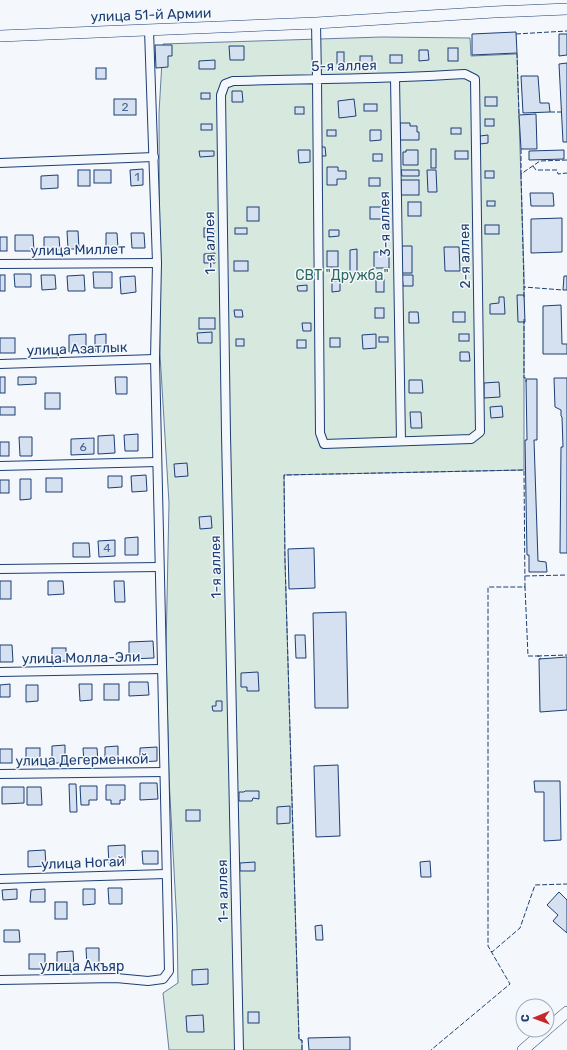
<svg xmlns="http://www.w3.org/2000/svg" width="567" height="1050" viewBox="0 0 567 1050" font-family="Rubik,sans-serif">
  <rect width="100%" height="100%" fill="#f4f7fb"/>
  <!-- green -->
  <path fill="#d7e8df" stroke="#687fa3" d="M382 37 470 38 471 56 517 54 524 273V470L284 475 285 560 299 1039 302 1040V1050H169L163 993 178 983 177 925 169 778 166 650 169 503 160 354 159 113 163 44Z"/>
  <!-- building -->
  <g fill="#d5e0f0" stroke="#1d3f73">
    <path d="M516 32 517 53 472 55V34Z"/>
    <path d="M559 34H567V55L559 56Z"/>
    <path d="M155 45H172V56H168V67L156 68Z"/>
    <path d="M229 46H244V60H230Z"/>
    <rect x="448" y="48" width="10" height="13"/>
    <path d="M419 50H428L429 60 419 61Z"/>
    <rect x="337" y="52" width="7" height="12"/>
    <rect x="390" y="55" width="12" height="8"/>
    <rect x="360" y="56" width="12" height="8"/>
    <path d="M215 60V69H199V61Z"/>
    <path d="M567 63V142H563L559 64Z"/>
    <rect x="96" y="68" width="10" height="11"/>
    <path d="M521 76H538L540 103H549L550 112 523 113Z"/>
    <path d="M232 91H242L243 102H232Z"/>
    <rect x="201" y="93" width="9" height="6"/>
    <rect x="485" y="97" width="12" height="9"/>
    <rect x="114" y="99" width="22" height="16"/>
    <path d="M354 99 356 116 339 118 338 101Z"/>
    <rect x="364" y="104" width="13" height="7"/>
    <rect x="295" y="107" width="9" height="7"/>
    <path d="M536 114 537 149H521L519 115Z"/>
    <rect x="485" y="119" width="9" height="7"/>
    <path d="M400 123H410V126H417V132H419V140H400Z"/>
    <rect x="201" y="124" width="11" height="6"/>
    <rect x="451" y="128" width="10" height="6"/>
    <rect x="327" y="130" width="9" height="6"/>
    <path d="M370 130H381V140L370 141Z"/>
    <path d="M488 135V143L480 144V136Z"/>
    <path d="M320 147H325L326 156H320Z"/>
    <rect x="431" y="149" width="5" height="19"/>
    <path d="M298 150H310V162L299 163Z"/>
    <path d="M406 150H418V165H403V152H406Z"/>
    <path d="M564 150V159L529 160V151Z"/>
    <path d="M199 151H214V156L200 157Z"/>
    <rect x="455" y="151" width="13" height="8"/>
    <rect x="373" y="154" width="9" height="7"/>
    <path d="M327 167H338V171H346V179H337V185H327Z"/>
    <path d="M143 169V185L131 186 130 170Z"/>
    <rect x="78" y="170" width="12" height="16"/>
    <rect x="94" y="170" width="17" height="13"/>
    <path d="M401 170H419V176H402Z"/>
    <path d="M427 170H436L437 192H428Z"/>
    <rect x="485" y="171" width="9" height="7"/>
    <path d="M58 175V188L41 189V176Z"/>
    <rect x="369" y="178" width="11" height="8"/>
    <rect x="401" y="180" width="18" height="15"/>
    <path d="M530 193H553L554 206H531Z"/>
    <rect x="487" y="201" width="8" height="5"/>
    <rect x="408" y="202" width="13" height="14"/>
    <rect x="247" y="207" width="12" height="14"/>
    <rect x="370" y="207" width="12" height="12"/>
    <path d="M562 218V252L531 253V219Z"/>
    <rect x="485" y="225" width="14" height="9"/>
    <rect x="204" y="228" width="10" height="9"/>
    <rect x="235" y="228" width="12" height="6"/>
    <path d="M329 230H339V236L329 237Z"/>
    <path d="M67 231H78L79 249H68Z"/>
    <path d="M106 233H117L118 248 106 249Z"/>
    <path d="M131 233H144L145 248H132Z"/>
    <path d="M15 235H33L34 251H15Z"/>
    <rect x="0" y="237" width="7" height="14"/>
    <path d="M44 237H59L60 250H44Z"/>
    <path d="M401 246H412V273H402Z"/>
    <path d="M444 247H459L460 271H445Z"/>
    <path d="M357 249V274L350 275V250Z"/>
    <rect x="327" y="251" width="11" height="16"/>
    <rect x="374" y="252" width="15" height="16"/>
    <path d="M215 253V263H204V254Z"/>
    <rect x="234" y="261" width="14" height="10"/>
    <path d="M93 272H112V288H94Z"/>
    <path d="M14 274H31V287H15Z"/>
    <rect x="0" y="275" width="5" height="16"/>
    <path d="M41 275H55L56 289 42 290Z"/>
    <path d="M84 275 85 291H68L67 276Z"/>
    <path d="M402 275H413V286H403Z"/>
    <path d="M135 276 136 292 121 294 120 277Z"/>
    <path d="M564 276H567V290H563Z"/>
    <rect x="376" y="280" width="8" height="12"/>
    <path d="M332 281H340V291L332 292Z"/>
    <path d="M307 285V291H298L297 286Z"/>
    <path d="M517 295H524L525 322H518Z"/>
    <path d="M499 297H504L505 314H490V304L499 303Z"/>
    <path d="M561 305 562 344H567V354H543V306Z"/>
    <rect x="375" y="308" width="9" height="10"/>
    <path d="M234 310H242L243 317H235Z"/>
    <path d="M409 312H418L419 323H409Z"/>
    <rect x="453" y="312" width="12" height="10"/>
    <rect x="199" y="318" width="16" height="11"/>
    <path d="M302 323H311V331H303Z"/>
    <path d="M212 332V343H198L197 333Z"/>
    <path d="M86 334V351L69 352V335Z"/>
    <path d="M106 334V351H95V335Z"/>
    <path d="M376 334V348L363 349 362 335Z"/>
    <rect x="459" y="334" width="10" height="7"/>
    <rect x="379" y="337" width="9" height="5"/>
    <rect x="0" y="338" width="15" height="15"/>
    <rect x="330" y="338" width="10" height="9"/>
    <rect x="236" y="339" width="8" height="7"/>
    <rect x="297" y="340" width="9" height="8"/>
    <path d="M460 352H469L470 361H460Z"/>
    <rect x="0" y="377" width="5" height="16"/>
    <path d="M18 377H36V384L18 385Z"/>
    <path d="M115 377H127V394H116Z"/>
    <path d="M554 378H567V553H560L561 447H563L562 417 561 416V410L555 407Z"/>
    <path d="M526 379H537V440H534L538 561 546 562 547 572H529V555H527L525 440H527Z"/>
    <path d="M409 380H422L423 393H409Z"/>
    <path d="M499 382 500 397 484 398V383Z"/>
    <rect x="45" y="393" width="15" height="16"/>
    <path d="M502 406 503 417 491 418 490 407Z"/>
    <rect x="0" y="407" width="15" height="8"/>
    <path d="M410 412H421L422 428H411Z"/>
    <path d="M138 434V451H125L124 435Z"/>
    <path d="M114 435 115 453 98 454V436Z"/>
    <path d="M19 437H32V456H20Z"/>
    <path d="M94 438V454L71 455V439Z"/>
    <rect x="0" y="442" width="9" height="14"/>
    <path d="M187 463 188 476 175 477 174 464Z"/>
    <path d="M146 475 147 491 132 492 131 476Z"/>
    <path d="M108 476H122V487L108 488Z"/>
    <rect x="46" y="478" width="16" height="14"/>
    <path d="M20 479H31V499L20 500Z"/>
    <rect x="0" y="480" width="9" height="13"/>
    <path d="M211 516 212 528 200 529 199 517Z"/>
    <path d="M138 537V555H125V538Z"/>
    <path d="M115 540V556L99 557 98 541Z"/>
    <path d="M73 543H89L90 557H73Z"/>
    <path d="M314 548 315 588 289 589 288 549Z"/>
    <rect x="0" y="581" width="11" height="18"/>
    <path d="M48 581H63L64 594 48 595Z"/>
    <path d="M114 581H124L125 602H115Z"/>
    <path d="M346 612 348 708H315L313 613Z"/>
    <path d="M295 635H305L306 658H296Z"/>
    <path d="M153 641 154 658 129 659V642Z"/>
    <path d="M0 645H12L13 662H0Z"/>
    <rect x="52" y="648" width="14" height="13"/>
    <path d="M567 657V710L540 712 539 659Z"/>
    <path d="M258 672 259 691H247V687H241V673Z"/>
    <path d="M129 682H148L149 695 129 696Z"/>
    <path d="M10 684V697H0V685Z"/>
    <path d="M79 684H92V700L80 701Z"/>
    <rect x="104" y="684" width="15" height="16"/>
    <path d="M26 685H38V701L26 702Z"/>
    <path d="M216 701H222V711H213L212 706H216Z"/>
    <path d="M65 745V763H52V746Z"/>
    <path d="M118 746V760L105 761V747Z"/>
    <path d="M157 747V761L140 762V748Z"/>
    <rect x="26" y="748" width="14" height="17"/>
    <path d="M83 748H97L98 763H84Z"/>
    <rect x="0" y="749" width="12" height="14"/>
    <path d="M338 765 340 836 316 837 314 766Z"/>
    <path d="M534 781H560L561 840 544 841V792H535Z"/>
    <path d="M140 783H157L158 799 140 800Z"/>
    <path d="M69 784H76L77 812H70Z"/>
    <path d="M106 785H125V800H120V804H111V800H106Z"/>
    <path d="M80 786H97V800H89V805H81Z"/>
    <path d="M2 787H24V803L2 804Z"/>
    <path d="M27 787H41L42 805H27Z"/>
    <path d="M245 791H259V799L253 798 252 801H239V792H244Z"/>
    <path d="M290 806V823L277 824V807Z"/>
    <rect x="186" y="810" width="14" height="11"/>
    <path d="M125 845V864L109 865 108 846Z"/>
    <path d="M45 850 46 866 28 867V851Z"/>
    <path d="M142 851H158V864H143Z"/>
    <path d="M430 861 431 877H421L420 862Z"/>
    <path d="M255 862V871H240V863Z"/>
    <path d="M108 888H122V904H109Z"/>
    <path d="M17 889V899L3 900 2 890Z"/>
    <path d="M45 889V902H30L31 890Z"/>
    <path d="M83 889H95V904L83 905Z"/>
    <path d="M559 892 567 900V933L553 921 558 915 547 905Z"/>
    <rect x="55" y="902" width="12" height="17"/>
    <path d="M322 925 323 940H316L315 926Z"/>
    <path d="M4 930H19L20 942H4Z"/>
    <path d="M86 948H99V967H87Z"/>
    <path d="M73 951 74 968H57V952Z"/>
    <rect x="29" y="954" width="16" height="15"/>
    <path d="M208 969V984L192 985V970Z"/>
    <rect x="248" y="1012" width="11" height="11"/>
    <path d="M203 1015 204 1032H187L186 1016Z"/>
    <path d="M350 1037V1050H309L308 1038Z"/>
  </g>
  <g fill="none" stroke-linecap="round" stroke-linejoin="round">
    <!-- minor casing -->
    <g stroke="#1d3f73" stroke-width="10">
      <g id="minor">
        <path d="M395 78 401 441"/>
        <path d="M0 163 154 157"/>
        <path d="M0 264 157 263"/>
        <path d="M0 364 155 359"/>
        <path d="M0 466 157 462"/>
        <path d="M0 569 159 567"/>
        <path d="M0 672 162 669"/>
        <path d="M0 774 164 772"/>
        <path d="M0 879 166 874"/>
        <path d="M0 980 116 978 148 981 163 979 169 971 155 359 157 263 149 30"/>
        <path d="M239 1050 226 434 221 95 225 84 233 81C311 79 388 79 465 74L475 79 480 432 471 439 324 444 320 433 317 79 316 23"/>
      </g>
    </g>
    <!-- secondary casing -->
    <g stroke="#1d3f73" stroke-width="12">
      <g id="secondary">
        <path d="M0 36 316 23 494 12 567 9"/>
        <path d="M547 1029 567 1012"/>
        <path d="M523 1050 546 1030"/>
      </g>
    </g>
    <!-- minor -->
    <use href="#minor" stroke="#f4f7fb" stroke-width="8"/>
    <!-- secondary -->
    <use href="#secondary" stroke="#f4f7fb" stroke-width="11"/>
    <!-- fence -->
    <g stroke="#1d3f73" stroke-width="1" stroke-dasharray="5 2" stroke-linecap="butt">
      <path d="M516 34 567 31"/>
      <path d="M517 53 519 115"/>
      <path d="M550 112H561"/>
      <path d="M521 149V174L540 161 567 160"/>
      <path d="M533 166 536 170H557L558 174 567 173"/>
      <path d="M521 174 524 287"/>
      <path d="M524 297V287L563 290"/>
      <path d="M524 319V378H526V382"/>
      <path d="M525 576 567 575"/>
      <path d="M524 587H525L528 656H539V659L541 658"/>
      <path d="M537 656 567 655"/>
      <path d="M491 951 492 952 520 928 535 885 567 884"/>
      <path d="M302 1050V1040H299L285 560 284 475 524 470 525 587H488V946L510 984 431 1050"/>
    </g>
  </g>
  <g text-anchor="middle" dominant-baseline="central" stroke-width="3" stroke-linejoin="round" paint-order="stroke">
    <!-- number labels -->
    <g font-size="12" fill="#4b6792">
      <text x="125" y="107">2</text>
      <text x="137" y="177">1</text>
      <text x="83" y="447">6</text>
      <text x="107" y="548">4</text>
    </g>
    <!-- street labels -->
    <g font-size="14" fill="#1d3f73" stroke="#f4f7fb">
      <text transform="translate(151 15) rotate(-2)">улица 51-й Армии</text>
      <text transform="translate(344 66) rotate(-1)">5-я аллея</text>
      <text transform="translate(385 224) rotate(-91)">3-я аллея</text>
      <text transform="translate(210 243) rotate(-91)">1-я аллея</text>
      <text transform="translate(78 250) rotate(-1)">улица Миллет</text>
      <text transform="translate(465 256) rotate(-91)">2-я аллея</text>
      <text transform="translate(77 349) rotate(-2)">улица Азатлык</text>
      <text transform="translate(216 567) rotate(-91)">1-я аллея</text>
      <text transform="translate(81 658) rotate(-1)">улица Молла-Эли</text>
      <text transform="translate(82 760) rotate(-1)">улица Дегерменкой</text>
      <text transform="translate(83 863) rotate(-2)">улица Ногай</text>
      <text transform="translate(223 891) rotate(-91)">1-я аллея</text>
      <text x="82" y="966">улица Акъяр</text>
    </g>
    <!-- park labels -->
    <g font-size="14" fill="#2c6c60" stroke="#f4f7fb">
      <text x="342" y="275">СВТ "Дружба"</text>
    </g>
  </g>
  <!-- north arrow -->
  <g transform="translate(535 1018) rotate(269)"><circle r="19" fill="#f4f7fb" stroke="#9eadc5"/>
  <path d="M0-3L7 15L0 10L-7 15Z" fill="#c62828"/>
  <text y="-6" font-size="11" font-weight="bold" text-anchor="middle" fill="#1d3f73">С</text>
  </g>
</svg>
